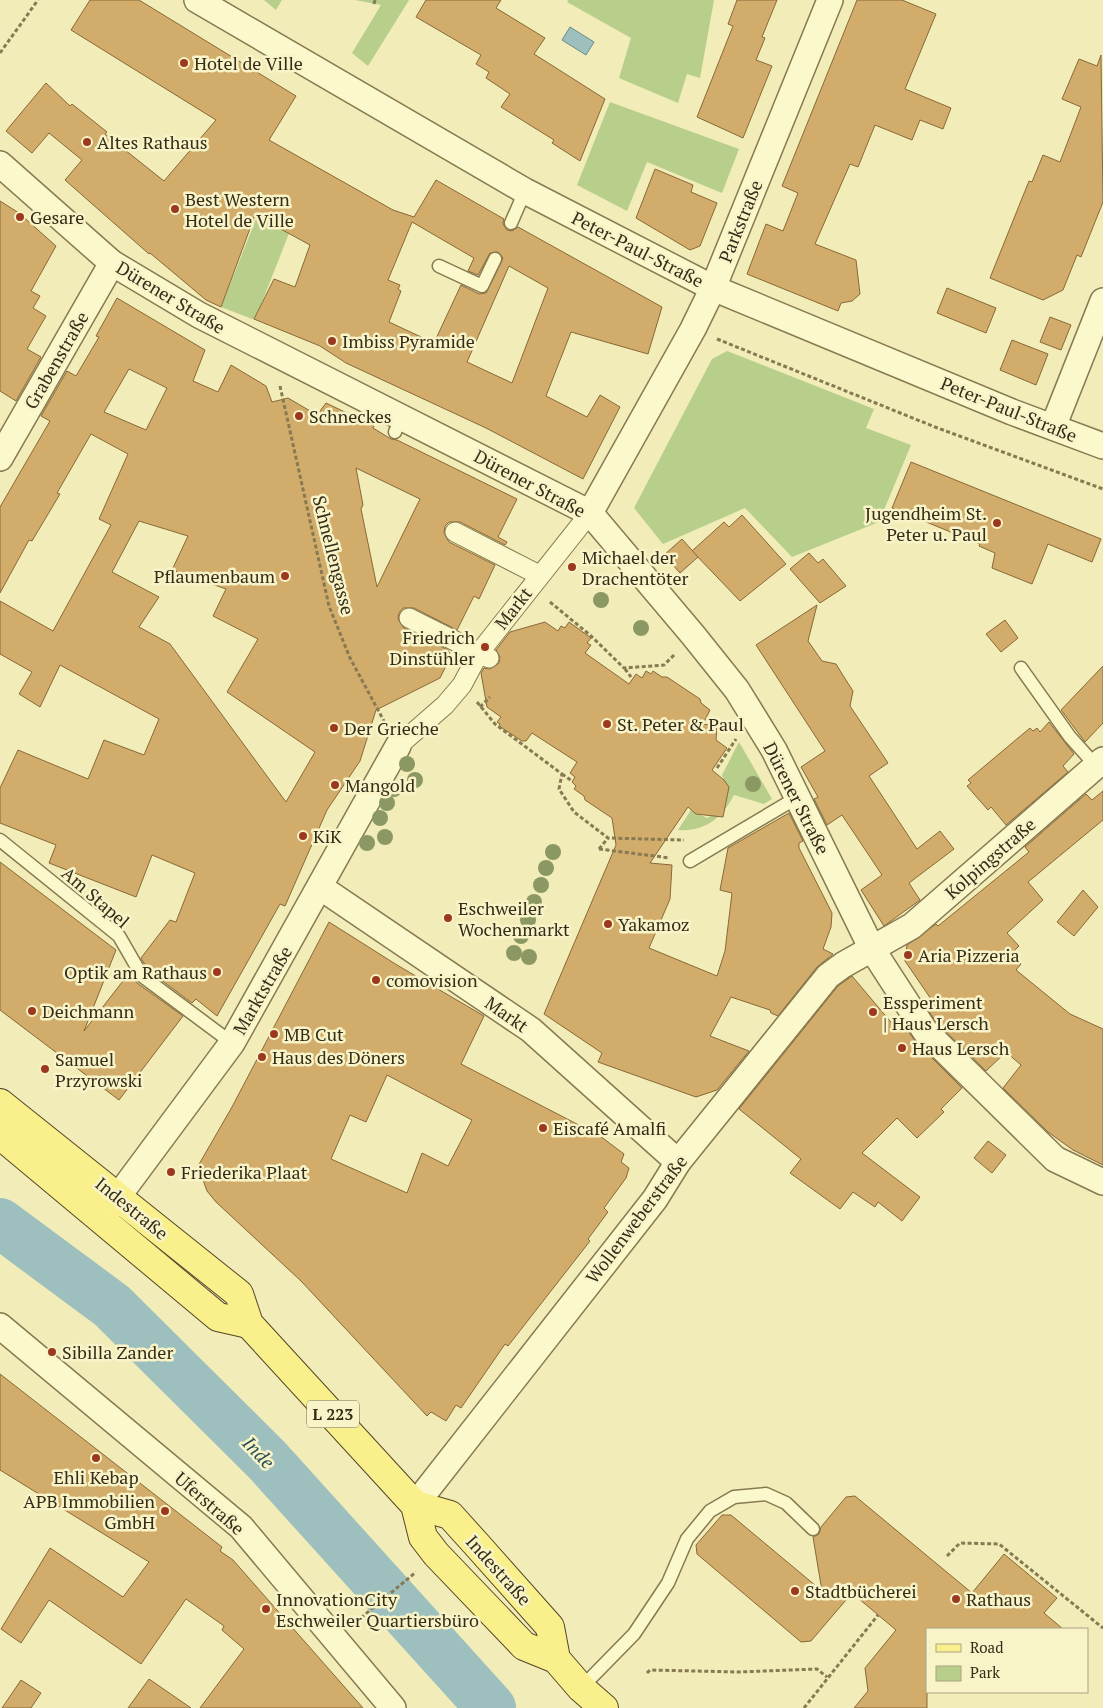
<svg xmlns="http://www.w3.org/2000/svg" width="1103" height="1708" viewBox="0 0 1103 1708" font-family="'PT Serif',serif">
  <rect width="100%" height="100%" fill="#f1ecb8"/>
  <!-- green -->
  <g fill="#b8cf8c">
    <path d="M264 0H282L276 10Z"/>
    <path d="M355 0H409L368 66 352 53 381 5Z"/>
    <path d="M568 0H714L700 78 687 74 678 103 619 78 631 38 567 2Z"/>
    <path d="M610 102 739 149 722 193 647 162 627 211 577 185Z"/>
    <path d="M315 167 255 320 221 307 258 214Z"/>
    <path d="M727 351 874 409 866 428 911 445 879 522 792 557 745 508 663 544 634 508 712 359Z"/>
    <path d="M739 742 772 799 764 804 734 795C722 818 705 832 678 830L691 810 707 818 716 813 727 790 722 775Z"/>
  </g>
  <!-- water -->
  <path fill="#9dc0be" stroke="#658e8c" d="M570 27 594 42 586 55 562 40Z"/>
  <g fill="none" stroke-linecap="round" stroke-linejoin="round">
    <!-- river -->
    <path stroke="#9dc0be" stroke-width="50" d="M0 1223 112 1306 267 1460 491 1708"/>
  </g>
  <!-- building -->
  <g fill="#d2ac6b" stroke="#886936" fill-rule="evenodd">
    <path d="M90 0H139L296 96 269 140 393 210 414 217 436 180 504 219 503 224 507 230 512 231 518 227 662 307 648 354 571 332 546 396 587 417 600 395 620 407 583 479 486 428 346 363 320 346 254 319 274 279 295 287 310 245 255 215 221 307 206 300 150 253 149 254 65 180 82 160 49 133 32 153 6 131 46 83 70 106 72 104 107 132 105 134 164 181 216 120 71 30ZM412 222 474 258 468 271 478 275 490 253 498 252 503 258 486 293 479 294 461 285 434 343 389 322 401 291 398 289 400 285 388 280ZM509 266 548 288 512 383 467 362Z"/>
    <path d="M426 0H501L496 8 545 38 534 54 605 99 580 161 552 143 554 140 501 107 510 94 486 78 489 72 476 64 481 55 416 17Z"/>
    <path d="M737 0H777L762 37 765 38 756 60 772 66 743 138 697 117 733 26 728 24Z"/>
    <path d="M857 0H902L936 14 905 89 951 108 943 129 920 120 912 140 875 125 858 167 850 164 815 244 856 260 860 294 852 301 841 303 838 311 747 274 766 224 783 231 798 193 782 186Z"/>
    <path d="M1101 55 1103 202 1081 257 1077 255 1063 290 1043 300 990 278 1029 181 1032 182 1043 155 1060 162 1081 107 1062 99 1079 59 1097 66Z"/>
    <path d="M655 169 693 185 691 192 717 203 700 246 690 250 636 218Z"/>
    <path d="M0 201 19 213 56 246 31 291 40 296 33 308 46 316 27 349 41 357 16 401 0 391Z"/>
    <path d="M947 288 996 308 986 333 937 313Z"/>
    <path d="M117 298 205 350 193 381 218 392 231 365 266 386 272 402 288 398 317 415 326 403 374 426 373 428 391 439 397 440 517 499 498 537 507 542 505 545 460 522H449L445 526 444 533 449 542 495 565 479 599 474 596 457 630 414 608H403L399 613 398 619 404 628 448 650 451 656 440 678 376 710 360 761 327 810 285 906 280 904 217 1016 196 999 192 1003 148 970 141 958 170 920 176 922 195 873 152 855 136 897 49 863 56 845 0 823V788L18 750 88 779 104 740 144 755 159 719 60 665 40 707 19 694 32 672 0 654V601L53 631 111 525 99 519 128 454 91 434 57 493 60 494 32 541 29 540 0 593V507L50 421 41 416 67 371 76 376 99 337 96 336ZM129 369 167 388 146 430 104 412ZM356 468 420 499 377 587 361 509 363 505ZM139 521 188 536 172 570 226 589 213 616 258 639 227 692 315 752 286 802 170 644 139 627 159 597 112 572Z"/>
    <path d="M1050 317 1071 325 1061 350 1040 342Z"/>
    <path d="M1012 340 1048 354 1036 385 1000 370Z"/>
    <path d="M911 462 1101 539 1092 562 1048 544 1032 584 992 568 995 553 979 546 980 544 892 508Z"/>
    <path d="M742 515 786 564 740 601 692 551 724 522 729 527Z"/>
    <path d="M682 539 698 557 680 573 664 555Z"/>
    <path d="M809 553 818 563 823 559 846 586 820 603 790 569Z"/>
    <path d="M817 605 808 641 822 661 836 664 844 677 853 691 850 706 888 763 869 776 917 849 940 831 954 849 909 883 920 900 884 926 861 890 882 875 842 815 827 825 814 799 818 797 801 767 825 751 756 645Z"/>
    <path d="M1005 620 1018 638 1001 652 986 634Z"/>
    <path d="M545 622 558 631 561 626 565 628 569 622 591 638 587 643 591 645 585 653 629 684 636 674 642 678 646 671 651 674 653 671 662 677H667L700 699 701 703 710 710 703 724 717 726 716 740 727 748 712 770 724 780 729 787 723 817 696 814 688 807 650 863 672 865 670 899 649 948 717 976 725 951 732 893 720 890 728 848 789 813 803 841 799 843V848L832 913 831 927 823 949 833 954 817 967 778 1016 771 1013 770 1010 731 997 710 1036 749 1051 717 1090 696 1097 598 1062 602 1053 544 1014 616 845 612 818 585 800 584 796 574 789 576 786 572 782 575 777 570 773 577 762 532 733 526 741H522L499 726 500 724 497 722 501 717 487 707 481 673 484 668 490 669 499 663 500 657 496 650 510 632Z"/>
    <path d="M1103 666V723L1085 742 1061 710Z"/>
    <path d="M1049 722 1074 754 1063 766 1068 772 1006 825 991 807 988 810 967 786 971 783 968 780 1030 728 1033 731 1037 728 1040 732Z"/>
    <path d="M1103 791V820L1028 882 1043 900 1007 933 1019 946 1011 954 1021 964 1016 970 1070 1014 1103 1029V1165L1073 1150 1048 1132 1003 1088 1021 1065 1006 1052 986 1071 936 1022 924 1004 931 999 905 961 907 945 936 924 938 926 1029 852 1025 847 1086 794 1092 800Z"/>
    <path d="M0 862 116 950 84 1031 130 972 137 983 183 1016 119 1100 0 1010Z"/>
    <path d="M1083 890 1098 907 1074 936 1057 922Z"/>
    <path d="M329 922 397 965 484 1016 461 1064 600 1136 624 1154 621 1162 629 1168 626 1178 604 1208 608 1212 588 1239 590 1241 508 1346 505 1344 461 1408 456 1405 446 1421 431 1412 427 1416 301 1281 216 1202 207 1191 198 1166 232 1107ZM387 1075 472 1120 448 1166 422 1153 407 1193 331 1159 350 1115 366 1122Z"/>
    <path d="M852 976 895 1027 902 1022 915 1041 962 1088 941 1109 944 1112 917 1138 897 1118 862 1153 920 1197 902 1221 878 1202 875 1207 853 1192 840 1209 790 1173 801 1159 739 1109 838 986Z"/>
    <path d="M988 1141 1006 1155 992 1173 974 1158Z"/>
    <path d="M0 1374 222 1547 220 1551 233 1560 363 1708H200L244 1649 222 1630 224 1626 186 1599 141 1664 49 1600 21 1643 1 1629 50 1548 123 1597 149 1562 0 1470Z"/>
    <path d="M855 1496 972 1593 1004 1554 1057 1598 1044 1613 1063 1629H927V1708H854L868 1691 865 1668 896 1630 852 1593 811 1641 801 1642 697 1554 696 1545 722 1515H731L822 1591 813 1537 819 1534 821 1527 846 1497Z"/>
    <path d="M149 1679 191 1708H128Z"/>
    <path d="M21 1680 41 1693 31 1708H2Z"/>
  </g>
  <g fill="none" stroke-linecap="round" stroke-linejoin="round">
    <!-- service casing -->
    <g stroke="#877a52" stroke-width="15">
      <g id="service">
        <path d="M511 223 525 191"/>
        <path d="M439 266 482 286 495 259"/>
        <path d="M395 432 401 418"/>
        <path d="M1021 668 1070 737 1098 768"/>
        <path d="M0 840 119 936 142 976 232 1043"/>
        <path d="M690 861 798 797"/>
        <path d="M581 1688 634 1634 668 1583 687 1539 710 1511 734 1497 766 1494 786 1503 813 1529"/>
      </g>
    </g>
    <!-- pedestrian casing -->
    <g stroke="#877a52" stroke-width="21">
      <g id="pedestrian">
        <path d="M455 532 539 575"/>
        <path d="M409 618 489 658"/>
        <path d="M398 746 445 705 462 685 479 653 590 513"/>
      </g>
    </g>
    <!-- minor casing -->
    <g stroke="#877a52" stroke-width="28">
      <g id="minor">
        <path d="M197 0 525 191 713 288 1012 412 1103 446"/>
        <path d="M0 164 112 263 199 315 590 513 693 635 737 690 774 750 872 949 925 1031 1055 1159 1103 1182"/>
        <path d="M1053 427 1103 301"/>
        <path d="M0 458 112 263"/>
        <path d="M590 513 693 329 713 288 830 0"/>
        <path d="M320 887 531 1030 678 1162"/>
        <path d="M105 1214 232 1043 398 746"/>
        <path d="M0 1326 241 1527 393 1708"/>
        <path d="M415 1505 655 1199 678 1162 828 976 843 965 912 926 1103 760"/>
      </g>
    </g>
    <!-- primary casing -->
    <g stroke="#544628" stroke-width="30">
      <g id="primary">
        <path d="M0 1103 239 1294 249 1324 415 1505 423 1537 436 1554 524 1646 556 1659 581 1688 604 1708"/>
        <path d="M0 1135 218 1317 249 1324"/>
        <path d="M415 1505 450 1515 478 1546 550 1627 556 1659"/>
      </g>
    </g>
    <!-- path -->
    <g stroke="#877a52" stroke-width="3" stroke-dasharray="4 2.5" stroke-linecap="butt">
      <path d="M374 4 375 0"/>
      <path d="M0 53 38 0"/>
      <path d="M717 339 935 427 1103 489"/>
      <path d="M280 386 329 606 350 658 385 723"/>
      <path d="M550 602 590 635 624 668 664 665 675 654"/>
      <path d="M625 669 631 677"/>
      <path d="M477 702 495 724 562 774 559 789 574 812 608 838 684 840"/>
      <path d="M480 707 490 697"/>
      <path d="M717 768 736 739"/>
      <path d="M562 774 572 781"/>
      <path d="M599 849 670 858"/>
      <path d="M599 849 608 838"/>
      <path d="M947 1556 960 1543 999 1544 1103 1628"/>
      <path d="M356 1622 416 1572"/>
      <path d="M647 1673 650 1670 739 1672 817 1669 827 1677"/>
      <path d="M804 1708 878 1615"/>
    </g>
    <!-- service -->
    <use href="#service" stroke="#fbf8cb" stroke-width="12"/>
    <!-- pedestrian -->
    <use href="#pedestrian" stroke="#fbf8cb" stroke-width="19"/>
    <!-- minor -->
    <use href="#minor" stroke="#fbf8cb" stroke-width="25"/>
    <!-- primary -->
    <use href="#primary" stroke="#f9ef8b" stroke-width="28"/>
  </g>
  <!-- trees -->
  <g fill="#8c9863">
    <circle cx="601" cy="600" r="8"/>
    <circle cx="641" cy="628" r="8"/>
    <circle cx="407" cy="764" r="8"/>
    <circle cx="415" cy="780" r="8"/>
    <circle cx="753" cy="784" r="8"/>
    <circle cx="394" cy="789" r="8"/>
    <circle cx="387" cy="803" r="8"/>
    <circle cx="380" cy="818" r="8"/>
    <circle cx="385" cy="837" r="8"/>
    <circle cx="367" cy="843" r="8"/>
    <circle cx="553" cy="852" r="8"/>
    <circle cx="546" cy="868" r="8"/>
    <circle cx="541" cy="885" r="8"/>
    <circle cx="534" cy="902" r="8"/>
    <circle cx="528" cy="920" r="8"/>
    <circle cx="521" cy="936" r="8"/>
    <circle cx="514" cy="953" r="8"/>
    <circle cx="529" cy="957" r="8"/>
  </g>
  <!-- markers -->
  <g fill="#9b381e" stroke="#f8f4c8" stroke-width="2">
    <circle cx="184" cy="63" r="5"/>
    <circle cx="87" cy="142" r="5"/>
    <circle cx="175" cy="209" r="5"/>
    <circle cx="20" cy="217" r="5"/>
    <circle cx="332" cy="341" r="5"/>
    <circle cx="299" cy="416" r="5"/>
    <circle cx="997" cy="523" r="5"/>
    <circle cx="572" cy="567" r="5"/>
    <circle cx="285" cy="576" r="5"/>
    <circle cx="485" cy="647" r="5"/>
    <circle cx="607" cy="724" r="5"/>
    <circle cx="334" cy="728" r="5"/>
    <circle cx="335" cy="785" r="5"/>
    <circle cx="303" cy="836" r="5"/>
    <circle cx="448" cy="918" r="5"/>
    <circle cx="608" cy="924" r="5"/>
    <circle cx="908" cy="955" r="5"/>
    <circle cx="217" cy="972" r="5"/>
    <circle cx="376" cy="980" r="5"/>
    <circle cx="32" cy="1011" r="5"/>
    <circle cx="873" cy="1012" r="5"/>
    <circle cx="274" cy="1034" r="5"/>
    <circle cx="902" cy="1048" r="5"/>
    <circle cx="262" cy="1057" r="5"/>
    <circle cx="45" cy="1069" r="5"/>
    <circle cx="543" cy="1128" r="5"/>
    <circle cx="171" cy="1172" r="5"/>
    <circle cx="52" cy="1352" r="5"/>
    <circle cx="96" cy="1458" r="5"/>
    <circle cx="165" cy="1511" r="5"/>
    <circle cx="795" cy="1591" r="5"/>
    <circle cx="956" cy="1599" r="5"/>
    <circle cx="266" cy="1609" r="5"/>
  </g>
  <g text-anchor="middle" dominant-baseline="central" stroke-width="5" stroke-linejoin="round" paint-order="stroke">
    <!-- shield labels -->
    <rect fill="#f8f4c8" stroke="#70694e" stroke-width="1" x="307" y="1400.5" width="52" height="27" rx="4"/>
    <g font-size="16" font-weight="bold" fill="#352d19">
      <text x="333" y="1414">L 223</text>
    </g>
    <!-- poi labels -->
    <g font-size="18" fill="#352d19" stroke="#f8f4c8" text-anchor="start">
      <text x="194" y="63">Hotel de Ville</text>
      <text x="97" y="142">Altes Rathaus</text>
      <text x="185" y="199">Best Western<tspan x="185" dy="21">Hotel de Ville</tspan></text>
      <text x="30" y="217">Gesare</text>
      <text x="342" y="341">Imbiss Pyramide</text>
      <text x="309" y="416">Schneckes</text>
      <text x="987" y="513" text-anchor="end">Jugendheim St.<tspan x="987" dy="21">Peter u. Paul</tspan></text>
      <text x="582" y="557">Michael der<tspan x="582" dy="21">Drachentöter</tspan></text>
      <text x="275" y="576" text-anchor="end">Pflaumenbaum</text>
      <text x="475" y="637" text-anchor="end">Friedrich<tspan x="475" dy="21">Dinstühler</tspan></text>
      <text x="617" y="724">St. Peter &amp; Paul</text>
      <text x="344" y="728">Der Grieche</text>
      <text x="345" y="785">Mangold</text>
      <text x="313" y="836">KiK</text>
      <text x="458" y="908">Eschweiler<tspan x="458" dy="21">Wochenmarkt</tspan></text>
      <text x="618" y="924">Yakamoz</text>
      <text x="918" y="955">Aria Pizzeria</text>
      <text x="207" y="972" text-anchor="end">Optik am Rathaus</text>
      <text x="386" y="980">comovision</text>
      <text x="883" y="1002">Essperiment<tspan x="883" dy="21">| Haus Lersch</tspan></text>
      <text x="42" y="1011">Deichmann</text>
      <text x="284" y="1034">MB Cut</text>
      <text x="912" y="1048">Haus Lersch</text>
      <text x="272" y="1057">Haus des Döners</text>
      <text x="55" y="1059">Samuel<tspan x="55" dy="21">Przyrowski</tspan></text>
      <text x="553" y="1128">Eiscafé Amalfi</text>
      <text x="181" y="1172">Friederika Plaat</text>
      <text x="62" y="1352">Sibilla Zander</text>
      <text x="96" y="1477" text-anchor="middle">Ehli Kebap</text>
      <text x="155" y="1501" text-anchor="end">APB Immobilien<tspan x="155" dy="21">GmbH</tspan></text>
      <text x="805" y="1591">Stadtbücherei</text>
      <text x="276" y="1599">InnovationCity<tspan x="276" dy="21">Eschweiler Quartiersbüro</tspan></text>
      <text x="966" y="1599">Rathaus</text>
    </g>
    <!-- street labels -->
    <g font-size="18" fill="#352d19" stroke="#f8f4c8">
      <text transform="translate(740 221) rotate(-68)">Parkstraße</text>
      <text transform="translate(638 249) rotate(27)">Peter-Paul-Straße</text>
      <text transform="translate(171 297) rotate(31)">Dürener Straße</text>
      <text transform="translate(56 360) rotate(-60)">Grabenstraße</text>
      <text transform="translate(1009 409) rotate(22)">Peter-Paul-Straße</text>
      <text transform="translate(530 483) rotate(28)">Dürener Straße</text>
      <text transform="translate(334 555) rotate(76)">Schnellengasse</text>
      <text transform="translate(513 608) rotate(-52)">Markt</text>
      <text transform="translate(797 798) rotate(63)">Dürener Straße</text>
      <text transform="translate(990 858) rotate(-41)">Kolpingstraße</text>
      <text transform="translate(96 897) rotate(41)">Am Stapel</text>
      <text transform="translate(262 990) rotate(-60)">Marktstraße</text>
      <text transform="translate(507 1014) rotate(35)">Markt</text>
      <text transform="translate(132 1208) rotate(39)">Indestraße</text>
      <text transform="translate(636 1219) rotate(-53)">Wollenweberstraße</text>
      <text transform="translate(210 1503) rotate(41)">Uferstraße</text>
      <text transform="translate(499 1570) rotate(48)">Indestraße</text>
    </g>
    <!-- water labels -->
    <g font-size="19" font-style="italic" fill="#274f56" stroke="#f8f4c8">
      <text transform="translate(259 1452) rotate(46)">Inde</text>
    </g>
  </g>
  <!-- legend -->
  <rect x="926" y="1628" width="162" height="65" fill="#f8f4c8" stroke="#aaa482"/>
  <rect x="936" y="1644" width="25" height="8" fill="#f9ef8b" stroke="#aaa482"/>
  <text x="970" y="1653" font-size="15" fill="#352d19">Road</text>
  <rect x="936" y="1666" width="25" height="15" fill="#b8cf8c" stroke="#aaa482"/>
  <text x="970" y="1678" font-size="15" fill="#352d19">Park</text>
</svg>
